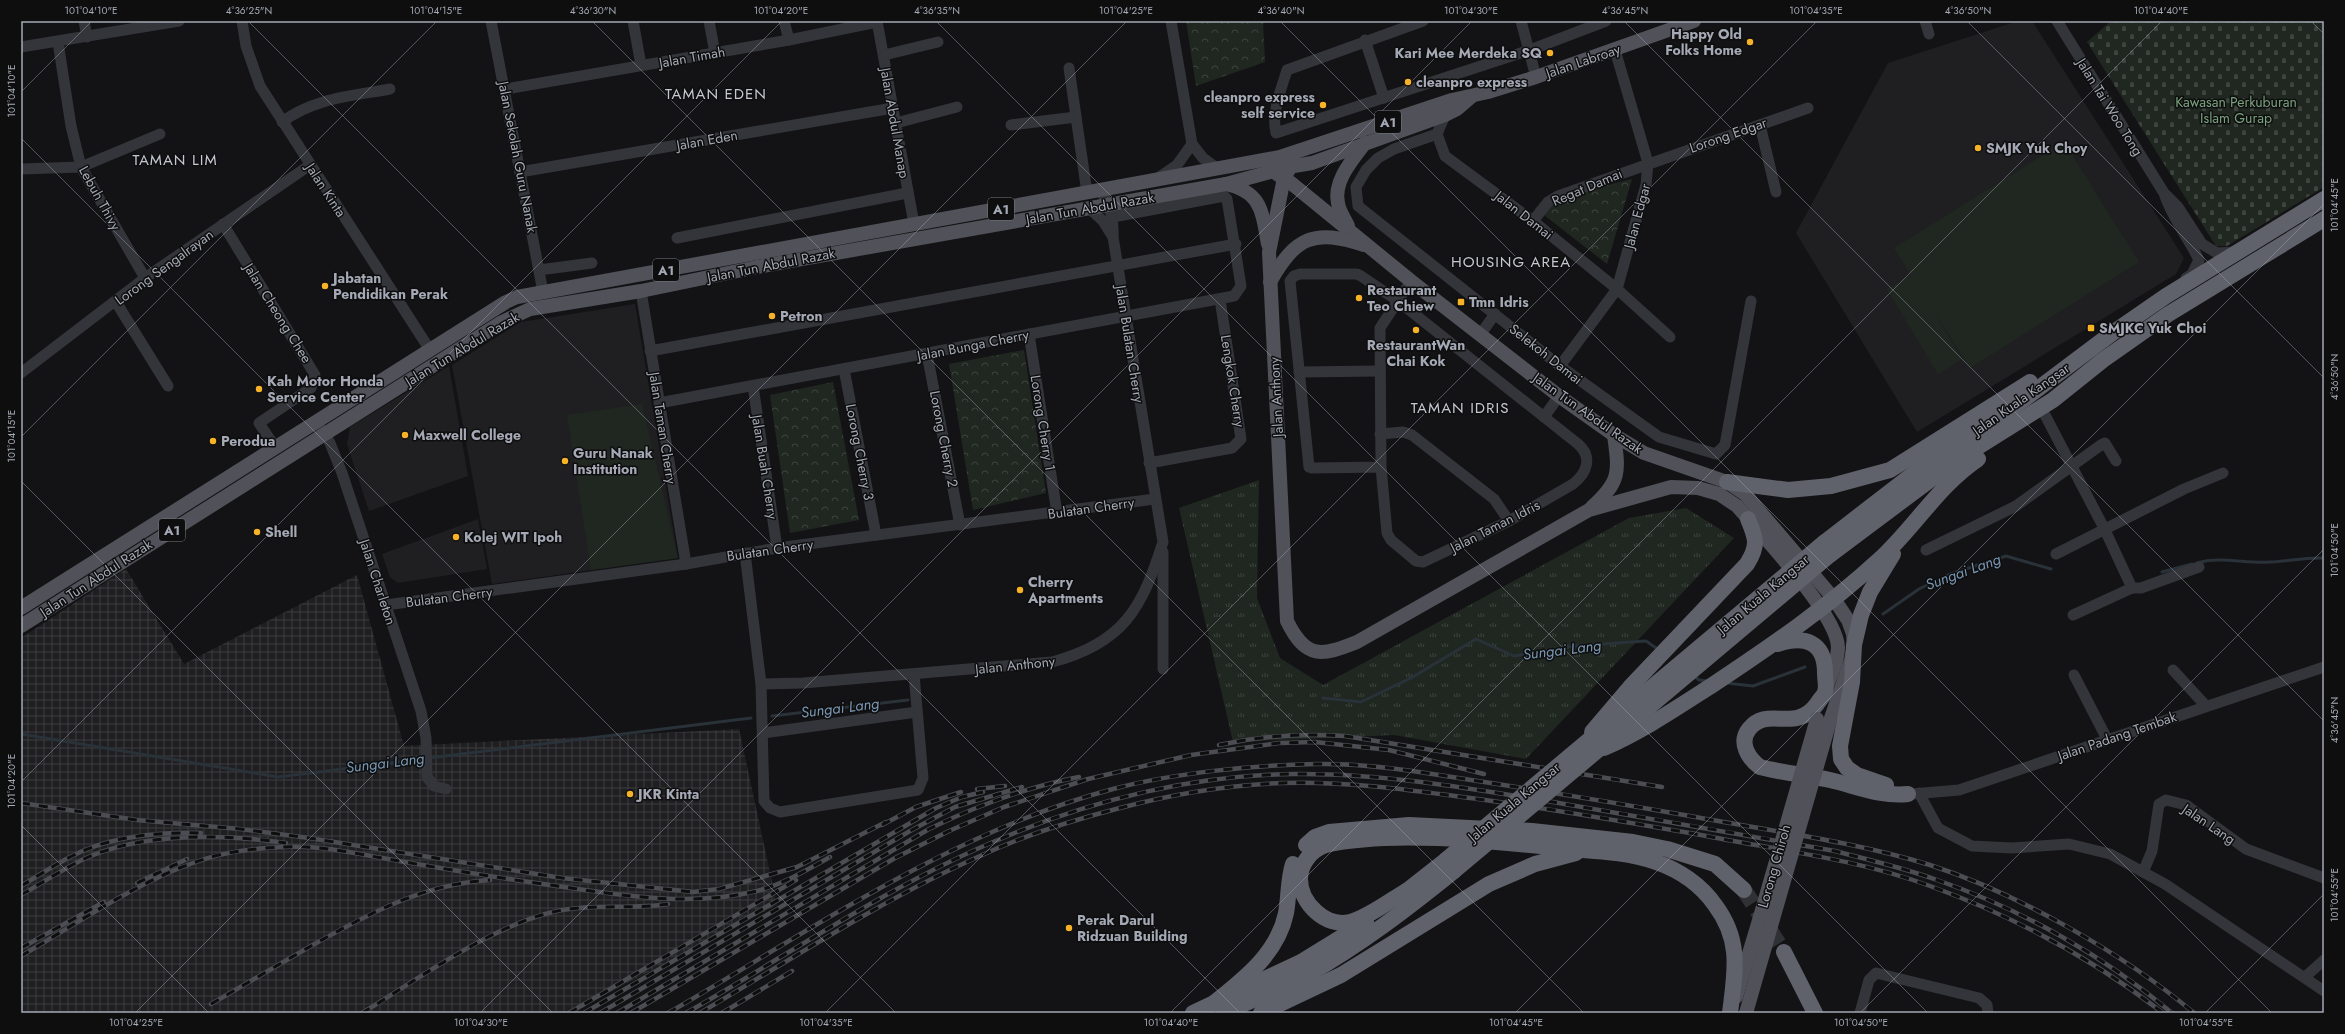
<svg xmlns="http://www.w3.org/2000/svg" width="2345" height="1034" viewBox="0 0 2345 1034" font-family="Jost,sans-serif">
  <defs>
    <pattern id="industrial-grid" width="8" height="8" patternUnits="userSpaceOnUse"><rect width="8" height="8" fill="#1f1f22"/><path d="M0 4h8M4 0v8" fill="none" stroke="#3d3d40"/></pattern>
    <pattern id="grass-tufts" width="24" height="20" patternUnits="userSpaceOnUse"><rect width="24" height="20" fill="#1f2720"/><path d="M3 7l-1-3M5 7V3M7 7l1-3M15 17l-1-3M17 17v-4M19 17l1-3" fill="none" stroke="#3d443e"/></pattern>
    <pattern id="cemetery-stones" width="16" height="16" patternUnits="userSpaceOnUse"><rect width="16" height="16" fill="#1f2720"/><path d="M2 7V4a2 2 0 0 1 4 0v3zM10 15v-3a2 2 0 0 1 4 0v3z" fill="#3d443e"/></pattern>
    <pattern id="park-crowns" width="20" height="18" patternUnits="userSpaceOnUse"><rect width="20" height="18" fill="#1f2720"/><path d="M2 6a3 3 0 1 1 6 0M12 15a3 3 0 1 1 6 0" fill="none" stroke="#3d443e"/></pattern>
  </defs>
  <rect width="100%" height="100%" fill="#131315"/>
  <!-- built -->
  <g fill="#1f1f22">
    <path d="M2018 21H2032L2184 258 2176 274 1917 432 1796 233 1888 63Z"/>
    <path d="M635 304 678 558 492 584 452 365 521 322Z"/>
    <path d="M449 366 468 476 369 511 347 444 350 427Z"/>
    <path d="M478 519 487 569 398 583 390 577 382 554Z"/>
  </g>
  <!-- industrial -->
  <path fill="url(#industrial-grid)" d="M126 569 184 664 357 575 404 746 739 729 777 905 570 1013H21V638Z"/>
  <!-- grass -->
  <path fill="url(#grass-tufts)" d="M1259 480 1257 598 1280 658 1323 685 1629 518 1686 508 1734 538 1526 759 1394 735 1233 742 1179 508Z"/>
  <!-- cemetery -->
  <path fill="url(#cemetery-stones)" d="M2111 21H2324V187L2227 246H2216L2087 42Z"/>
  <!-- park -->
  <g fill="url(#park-crowns)">
    <path d="M1186 21H1263L1265 62 1196 86Z"/>
    <path d="M1632 179 1607 264 1535 208 1553 198Z"/>
    <path d="M1024 350 1046 493 973 510 949 364Z"/>
    <path d="M833 382 859 520 790 533 770 395Z"/>
  </g>
  <!-- garden -->
  <g fill="#1f2720">
    <path d="M2064 142 2139 262 1970 368 1930 306 1962 359 1938 374 1887 289 1911 275 1894 248Z"/>
    <path d="M642 404 678 558 591 570 567 415Z"/>
  </g>
  <g fill="none" stroke-linecap="round" stroke-linejoin="round">
    <!-- stream -->
    <g stroke="#293139" stroke-width="3">
      <path d="M2197 563C2220 556 2247 564 2271 562 2290 561 2305 557 2324 558"/>
      <path d="M2162 572 2192 564"/>
      <path d="M1883 614 1919 589 1950 574 2006 556 2051 569"/>
      <path d="M1694 676 1699 680 1707 681"/>
      <path d="M1726 683 1753 686 1805 667"/>
      <path d="M1323 698 1361 702 1411 678 1476 639 1514 656 1574 646 1646 641 1659 650"/>
      <path d="M772 716 908 700"/>
      <path d="M21 734 278 777 424 759"/>
      <path d="M429 758 751 718"/>
    </g>
    <!-- highway-tunnel -->
    <path stroke="#303135" stroke-width="16" stroke-dasharray="16 8" stroke-linecap="butt" d="M1744 890 1784 952"/>
    <!-- minor -->
    <g stroke="#34353a" stroke-width="11">
      <path d="M84 21 87 37"/>
      <path d="M242 21 246 46 260 86 430 350"/>
      <path d="M491 21 543 292"/>
      <path d="M633 21 641 65"/>
      <path d="M709 21 715 53"/>
      <path d="M784 21 789 40"/>
      <path d="M877 21 914 224"/>
      <path d="M1171 21 1192 144 1203 158 1218 169"/>
      <path d="M1423 21 1287 70C1281 90 1271 113 1276 133L1530 50 1606 21"/>
      <path d="M1521 21 1536 77"/>
      <path d="M1925 21 1929 34"/>
      <path d="M2057 21 2164 193C2172 218 2188 237 2199 260L2192 274 2186 278"/>
      <path d="M1365 40 1384 98"/>
      <path d="M58 42 71 126 81 167 145 278"/>
      <path d="M21 47 179 21"/>
      <path d="M884 55 938 42"/>
      <path d="M1069 68 1087 193"/>
      <path d="M506 89 789 40 877 22"/>
      <path d="M1445 115 1437 134 1445 156 1533 221 1617 289 1670 337"/>
      <path d="M282 122C314 98 352 96 390 89"/>
      <path d="M896 123 957 107"/>
      <path d="M1011 125 1076 117"/>
      <path d="M1760 125 1776 192"/>
      <path d="M1437 134 1394 149 1378 158 1366 170 1356 187 1358 206 1560 366 1659 437 1716 454 1725 445 1751 301"/>
      <path d="M21 169 81 167 160 134"/>
      <path d="M520 172 893 108"/>
      <path d="M1158 178 1177 165 1192 144"/>
      <path d="M2166 195 2178 207 2202 244 2217 253 2235 252"/>
      <path d="M1089 208 1103 221 1113 237"/>
      <path d="M1533 221 1548 202 1558 196 1808 108"/>
      <path d="M223 224 315 375 311 388 259 423 275 447"/>
      <path d="M677 238 907 193"/>
      <path d="M539 270 592 263"/>
      <path d="M641 291 686 564"/>
      <path d="M116 302 168 386"/>
      <path d="M1029 334 1057 513"/>
      <path d="M1480 335 1495 314"/>
      <path d="M650 351 1236 244"/>
      <path d="M927 354 960 525"/>
      <path d="M1560 366 1617 289 1646 185 1648 163 1615 50"/>
      <path d="M844 369 876 535"/>
      <path d="M1299 372 1379 371"/>
      <path d="M21 373 145 278 310 165"/>
      <path d="M753 386 777 548"/>
      <path d="M659 403 1234 296 1241 286 1227 199 1224 196 1113 217"/>
      <path d="M2044 413 2105 530 2132 588H2141L2199 567"/>
      <path d="M1544 417 1559 396"/>
      <path d="M316 421 330 443 342 473 421 711 426 738 427 777 434 786 446 789"/>
      <path d="M1380 434 1403 432 1412 435 1494 499 1509 521"/>
      <path d="M1149 463 1232 448 1241 439 1220 299"/>
      <path d="M1381 467 1312 468 1309 467 1290 281 1294 276 1300 274H1357L1361 276 1398 301 1578 444C1593 457 1587 473 1573 484L1509 521 1423 562 1416 561 1391 540 1387 533 1381 467 1380 328 1411 281"/>
      <path d="M1926 550 2016 506 2101 445 2105 443 2116 461"/>
      <path d="M745 553 761 684 764 801 770 808 780 812 918 790 923 778 914 674"/>
      <path d="M2056 554 2184 489 2223 473"/>
      <path d="M386 605 686 564 777 548 1155 499"/>
      <path d="M2073 615 2132 588"/>
      <path d="M1163 669V552"/>
      <path d="M2173 670 2206 706"/>
      <path d="M2074 675 2107 739"/>
      <path d="M761 684 803 683 1052 662C1124 643 1142 608 1163 542L1113 237C1114 218 1110 207 1101 191"/>
      <path d="M763 733 917 712"/>
      <path d="M1919 793 1938 828 1972 846 2012 848 2069 844 2110 854 2165 884 2324 991"/>
      <path d="M1912 794 1959 790 2324 667"/>
      <path d="M2143 872 2152 851 2159 804 2166 800 2186 805 2246 849 2324 878"/>
      <path d="M2305 977 2324 960"/>
      <path d="M1860 1013 1869 980 1876 973 1979 998 1987 1005 1988 1013"/>
    </g>
    <!-- major -->
    <g stroke="#505159" stroke-width="14">
      <path d="M1293 163 1284 178 1269 252 1287 621C1306 660 1322 656 1357 642L1589 510 1671 487 1698 488 1719 494 1737 506C1761 534 1837 614 1838 647 1838 661 1831 675 1826 688"/>
      <path d="M1277 174 1291 183 1411 281 1559 396 1614 435 1644 453 1727 482 1745 494 1834 599 1848 620 1853 634 1854 645 1851 660 1830 721"/>
      <path d="M1226 184C1262 192 1262 212 1268 244"/>
      <path d="M1348 226C1345 219 1339 211 1338 203 1333 181 1353 159 1365 143"/>
      <path d="M1270 282C1296 236 1314 229 1364 245"/>
      <path d="M1592 507C1621 481 1619 472 1614 435"/>
      <path d="M21 608 506 302 517 297 1280 157 1452 100 1488 92 1536 77 1694 21"/>
      <path d="M21 626 502 322 530 309 641 291 757 267 1226 184 1288 167 1312 163 1445 115 1457 109 1471 97"/>
      <path d="M1736 997 1760 917"/>
      <path d="M1746 1013 1771 926"/>
    </g>
    <!-- highway -->
    <g stroke="#5f626b" stroke-width="16">
      <path d="M1727 482 1788 490 1831 486 1890 470 2030 382"/>
      <path d="M1825 542 1922 467 2023 400 2111 334 2166 296 2324 199"/>
      <path d="M1831 554 1954 462 2053 400 2103 360 2167 315 2324 219"/>
      <path d="M1778 644C1805 635 1825 642 1825 673 1825 679 1827 687 1825 692 1824 696 1819 700 1817 704 1795 734 1768 705 1749 729 1738 743 1749 759 1760 767 1783 773 1807 775 1830 780 1856 786 1881 797 1908 794"/>
      <path d="M1592 732 1632 685 1747 564C1759 545 1756 538 1748 519"/>
      <path d="M1604 748C1643 731 1678 707 1714 684 1771 646 1828 607 1879 560 1914 528 1939 485 1978 459"/>
      <path d="M1886 785 1857 775 1847 768 1841 759 1840 746 1852 682 1854 645 1861 615 1870 592 1893 554"/>
      <path d="M1306 845 1315 837 1329 832 1409 825 1532 831 1633 842 1667 849 1715 864 1744 890"/>
      <path d="M1406 891C1391 900 1367 918 1350 922 1326 928 1300 903 1300 879 1300 864 1311 850 1326 845 1345 840 1366 839 1385 838 1443 836 1501 842 1558 848 1590 851 1625 851 1656 862 1679 870 1701 885 1715 905 1742 941 1735 972 1730 1013"/>
      <path d="M1399 897 1446 860"/>
      <path d="M1784 952 1815 1013"/>
      <path d="M1214 1003C1244 979 1278 953 1286 913 1289 897 1288 879 1293 864"/>
      <path d="M1193 1013 1301 962 1366 922"/>
      <path d="M1224 1013C1251 1000 1281 989 1307 975 1360 945 1407 909 1454 871"/>
      <path d="M1261 1013 1341 975 1489 884 1535 864 1576 853"/>
    </g>
    <!-- rail casing -->
    <g stroke="#4b4d53" stroke-width="4.5">
      <g id="rail">
        <path d="M1219 745C1261 736 1302 733 1345 736L1662 787"/>
        <path d="M977 789 1005 786"/>
        <path d="M21 803 137 820 240 829 309 838 562 878 693 892 719 889 797 867 886 822"/>
        <path d="M882 825 916 807 961 792"/>
        <path d="M137 883 187 859"/>
        <path d="M21 886C38 876 54 865 72 856 111 836 157 832 201 833"/>
        <path d="M21 895C42 883 63 869 84 859 142 832 224 834 286 843"/>
        <path d="M21 948 104 902"/>
        <path d="M21 956C76 924 134 884 193 863 221 852 255 848 285 847 323 845 362 855 399 861 456 871 513 880 571 888 632 897 695 906 757 891 783 884 807 870 830 857"/>
        <path d="M211 1004C244 985 278 965 311 946 368 914 423 884 490 880"/>
        <path d="M362 1013C419 979 489 927 553 912 591 903 630 910 668 904"/>
        <path d="M569 1013 796 880"/>
        <path d="M584 1013 936 808 962 797 983 792"/>
        <path d="M600 1013 910 831 955 807 1022 787"/>
        <path d="M617 1013 929 829C976 806 1027 787 1079 777"/>
        <path d="M631 1013 895 858 949 831 1004 807 1088 779 1191 755 1279 743 1315 742 1389 750 1484 774"/>
        <path d="M668 1013C812 930 951 832 1113 789 1173 773 1254 765 1316 764 1368 763 1421 772 1471 780 1544 791 1617 803 1690 816 1770 831 1852 841 1930 865 2017 893 2124 954 2194 1013"/>
        <path d="M686 1013C792 953 892 883 1005 837 1095 799 1196 775 1294 774 1381 773 1468 788 1553 802 1647 818 1741 834 1835 851 1869 860 1904 868 1937 880 2021 909 2104 956 2172 1013"/>
        <path d="M700 1013C792 959 883 899 980 856 1025 835 1073 820 1120 808 1173 794 1228 785 1283 783 1342 781 1403 789 1462 797 1542 807 1621 821 1701 835 1777 850 1857 859 1930 886 2013 916 2093 959 2163 1013"/>
        <path d="M722 1013 792 971"/>
      </g>
    </g>
    <!-- rail -->
    <use href="#rail" stroke="#0e0e0f" stroke-width="3" stroke-dasharray="9" stroke-linecap="butt"/>
    <!-- major-bridge -->
    <g stroke="#505159" stroke-width="14">
      <path d="M1760 917 1817 719"/>
      <path d="M1771 926 1830 721"/>
    </g>
    <!-- highway-bridge -->
    <g stroke="#5f626b" stroke-width="16">
      <path d="M1446 860 1825 542"/>
      <path d="M1454 871 1831 554"/>
    </g>
  </g>
  <!-- ticks -->
  <path fill="none" stroke="#a4a9b5" stroke-width="1" stroke-opacity="0.45" d="M248 21 1240 1013M592 21 1584 1013M936 21 1928 1013M1280 21 2272 1013M1624 21 2324 721M1967 21 2324 378M2311 21 2324 34M21 92 92 21M21 138 896 1013M21 437 437 21M21 481 553 1013M21 782 782 21M21 825 209 1013M135 1013 1127 21M480 1013 1472 21M825 1013 1817 21M1170 1013 2162 21M1515 1013 2324 204M1860 1013 2324 549M2205 1013 2324 894"/>
  <!-- markers -->
  <g fill="#f7b328" stroke="#0e0e0f" stroke-width="1.5">
    <circle cx="1750" cy="42" r="4"/>
    <circle cx="1550" cy="53" r="4"/>
    <circle cx="1408" cy="82" r="4"/>
    <circle cx="1323" cy="105" r="4"/>
    <circle cx="1978" cy="148" r="4"/>
    <circle cx="325" cy="286" r="4"/>
    <circle cx="1359" cy="298" r="4"/>
    <rect x="1457" y="298" width="8" height="8" rx="2"/>
    <circle cx="772" cy="316" r="4"/>
    <rect x="2087" y="324" width="8" height="8" rx="2"/>
    <circle cx="1416" cy="330" r="4"/>
    <circle cx="259" cy="389" r="4"/>
    <circle cx="405" cy="435" r="4"/>
    <circle cx="213" cy="441" r="4"/>
    <circle cx="565" cy="461" r="4"/>
    <circle cx="257" cy="532" r="4"/>
    <circle cx="456" cy="537" r="4"/>
    <circle cx="1020" cy="590" r="4"/>
    <circle cx="630" cy="794" r="4"/>
    <circle cx="1069" cy="928" r="4"/>
  </g>
  <g text-anchor="middle" dominant-baseline="central" stroke-width="3" stroke-linejoin="round" paint-order="stroke">
    <!-- shield labels -->
    <g fill="#0e0e0f" stroke="#777a83" stroke-width="1">
      <rect x="1375" y="111" width="26" height="22" rx="3"/>
      <rect x="988" y="198" width="26" height="22" rx="3"/>
      <rect x="653" y="259" width="26" height="22" rx="3"/>
      <rect x="159" y="519" width="26" height="22" rx="3"/>
    </g>
    <g font-size="13" font-weight="bold" fill="#a4a9b5">
      <text x="1388" y="122">A1</text>
      <text x="1001" y="209">A1</text>
      <text x="666" y="270">A1</text>
      <text x="172" y="530">A1</text>
    </g>
    <!-- poi labels -->
    <g font-size="14" font-weight="bold" fill="#a4a9b5" stroke="#0e0e0f" text-anchor="start">
      <text x="1742" y="34" text-anchor="end">Happy Old<tspan x="1742" dy="16">Folks Home</tspan></text>
      <text x="1542" y="53" text-anchor="end">Kari Mee Merdeka SQ</text>
      <text x="1416" y="82">cleanpro express</text>
      <text x="1315" y="97" text-anchor="end">cleanpro express<tspan x="1315" dy="16">self service</tspan></text>
      <text x="1986" y="148">SMJK Yuk Choy</text>
      <text x="333" y="278">Jabatan<tspan x="333" dy="16">Pendidikan Perak</tspan></text>
      <text x="1367" y="290">Restaurant<tspan x="1367" dy="16">Teo Chiew</tspan></text>
      <text x="1469" y="302">Tmn Idris</text>
      <text x="780" y="316">Petron</text>
      <text x="2099" y="328">SMJKC Yuk Choi</text>
      <text x="1416" y="345" text-anchor="middle">RestaurantWan<tspan x="1416" dy="16">Chai Kok</tspan></text>
      <text x="267" y="381">Kah Motor Honda<tspan x="267" dy="16">Service Center</tspan></text>
      <text x="413" y="435">Maxwell College</text>
      <text x="221" y="441">Perodua</text>
      <text x="573" y="453">Guru Nanak<tspan x="573" dy="16">Institution</tspan></text>
      <text x="265" y="532">Shell</text>
      <text x="464" y="537">Kolej WIT Ipoh</text>
      <text x="1028" y="582">Cherry<tspan x="1028" dy="16">Apartments</tspan></text>
      <text x="638" y="794">JKR Kinta</text>
      <text x="1077" y="920">Perak Darul<tspan x="1077" dy="16">Ridzuan Building</tspan></text>
    </g>
    <!-- street labels -->
    <g font-size="14" fill="#a4a9b5" stroke="#0e0e0f">
      <text transform="translate(692 57) rotate(-10)">Jalan Timah</text>
      <text transform="translate(1583 61) rotate(-19)">Jalan Labroay</text>
      <text transform="translate(2110 107) rotate(58)">Jalan Tai Woo Tong</text>
      <text transform="translate(895 123) rotate(80)">Jalan Abdul Manap</text>
      <text transform="translate(1728 135) rotate(-19)">Lorong Edgar</text>
      <text transform="translate(707 140) rotate(-10)">Jalan Eden</text>
      <text transform="translate(518 157) rotate(79)">Jalan Sekolah Guru Nanak</text>
      <text transform="translate(1587 187) rotate(-23)">Regat Damai</text>
      <text transform="translate(326 190) rotate(57)">Jalan Kinta</text>
      <text transform="translate(100 198) rotate(61)">Lebuh Thivy</text>
      <text transform="translate(1090 208) rotate(-10)">Jalan Tun Abdul Razak</text>
      <text transform="translate(1524 215) rotate(38)">Jalan Damai</text>
      <text transform="translate(1637 216) rotate(-75)">Jalan Edgar</text>
      <text transform="translate(771 265) rotate(-11)">Jalan Tun Abdul Razak</text>
      <text transform="translate(164 267) rotate(-36)">Lorong Sengalrayan</text>
      <text transform="translate(278 313) rotate(58)">Jalan Cheong Chee</text>
      <text transform="translate(1130 344) rotate(81)">Jalan Bulatan Cherry</text>
      <text transform="translate(973 345) rotate(-11)">Jalan Bunga Cherry</text>
      <text transform="translate(462 349) rotate(-31)">Jalan Tun Abdul Razak</text>
      <text transform="translate(1546 354) rotate(38)">Selekoh Damai</text>
      <text transform="translate(1233 381) rotate(81)">Lengkok Cherry</text>
      <text transform="translate(1276 397) rotate(-93)">Jalan Anthony</text>
      <text transform="translate(2021 399) rotate(-35)">Jalan Kuala Kangsar</text>
      <text transform="translate(1588 413) rotate(35)">Jalan Tun Abdul Razak</text>
      <text transform="translate(1043 423) rotate(81)">Lorong Cherry 1</text>
      <text transform="translate(663 428) rotate(81)">Jalan Taman Cherry</text>
      <text transform="translate(944 439) rotate(79)">Lorong Cherry 2</text>
      <text transform="translate(860 452) rotate(79)">Lorong Cherry 3</text>
      <text transform="translate(765 467) rotate(81)">Jalan Buah Cherry</text>
      <text transform="translate(1091 508) rotate(-8)">Bulatan Cherry</text>
      <text transform="translate(1495 526) rotate(-27)">Jalan Taman Idris</text>
      <text transform="translate(770 550) rotate(-8)">Bulatan Cherry</text>
      <text transform="translate(96 578) rotate(-33)">Jalan Tun Abdul Razak</text>
      <text transform="translate(378 582) rotate(72)">Jalan Charleton</text>
      <text transform="translate(1763 594) rotate(-40)">Jalan Kuala Kangsar</text>
      <text transform="translate(449 597) rotate(-7)">Bulatan Cherry</text>
      <text transform="translate(1015 665) rotate(-6)">Jalan Anthony</text>
      <text transform="translate(2117 736) rotate(-19)">Jalan Padang Tembak</text>
      <text transform="translate(1514 802) rotate(-40)">Jalan Kuala Kangsar</text>
      <text transform="translate(2209 824) rotate(34)">Jalan Lang</text>
      <text transform="translate(1774 866) rotate(-74)">Lorong Chiroh</text>
    </g>
    <!-- park labels -->
    <g font-size="14" fill="#7aa17d" stroke="#0e0e0f">
      <text x="2236" y="102">Kawasan Perkuburan<tspan x="2236" dy="16">Islam Gurap</tspan></text>
    </g>
    <!-- neighbourhood labels -->
    <g font-size="15" letter-spacing="1" fill="#c5c8d1" stroke="#0e0e0f">
      <text x="716" y="94">TAMAN EDEN</text>
      <text x="175" y="160">TAMAN LIM</text>
      <text x="1511" y="262">HOUSING AREA</text>
      <text x="1460" y="408">TAMAN IDRIS</text>
    </g>
    <!-- water labels -->
    <g font-size="15" font-style="italic" fill="#7997b2" stroke="#0e0e0f">
      <text transform="translate(1963 572) rotate(-20)">Sungai Lang</text>
      <text transform="translate(1562 650) rotate(-7)">Sungai Lang</text>
      <text transform="translate(840 708) rotate(-7)">Sungai Lang</text>
      <text transform="translate(385 763) rotate(-7)">Sungai Lang</text>
    </g>
  </g>
  <!-- border -->
  <rect width="2345" height="1034" fill="none" stroke="#0e0e0f" stroke-width="44"/>
  <rect x="22" y="22" width="2301" height="990" fill="none" stroke="#a4a9b5" stroke-width="1.5"/>
  <g font-size="10" text-anchor="middle" fill="#a4a9b5">
    <text x="91" y="14">101°04'10"E</text>
    <text x="249" y="14">4°36'25"N</text>
    <text x="436" y="14">101°04'15"E</text>
    <text x="593" y="14">4°36'30"N</text>
    <text x="781" y="14">101°04'20"E</text>
    <text x="937" y="14">4°36'35"N</text>
    <text x="1126" y="14">101°04'25"E</text>
    <text x="1281" y="14">4°36'40"N</text>
    <text x="1471" y="14">101°04'30"E</text>
    <text x="1625" y="14">4°36'45"N</text>
    <text x="1816" y="14">101°04'35"E</text>
    <text x="1968" y="14">4°36'50"N</text>
    <text x="2161" y="14">101°04'40"E</text>
    <text transform="translate(11 91) rotate(-90)" y="4">101°04'10"E</text>
    <text transform="translate(2334 205) rotate(-90)" y="4">101°04'45"E</text>
    <text transform="translate(2334 377) rotate(-90)" y="4">4°36'50"N</text>
    <text transform="translate(11 436) rotate(-90)" y="4">101°04'15"E</text>
    <text transform="translate(2334 550) rotate(-90)" y="4">101°04'50"E</text>
    <text transform="translate(2334 720) rotate(-90)" y="4">4°36'45"N</text>
    <text transform="translate(11 781) rotate(-90)" y="4">101°04'20"E</text>
    <text transform="translate(2334 895) rotate(-90)" y="4">101°04'55"E</text>
    <text x="136" y="1026">101°04'25"E</text>
    <text x="481" y="1026">101°04'30"E</text>
    <text x="826" y="1026">101°04'35"E</text>
    <text x="1171" y="1026">101°04'40"E</text>
    <text x="1516" y="1026">101°04'45"E</text>
    <text x="1861" y="1026">101°04'50"E</text>
    <text x="2206" y="1026">101°04'55"E</text>
  </g>
</svg>
